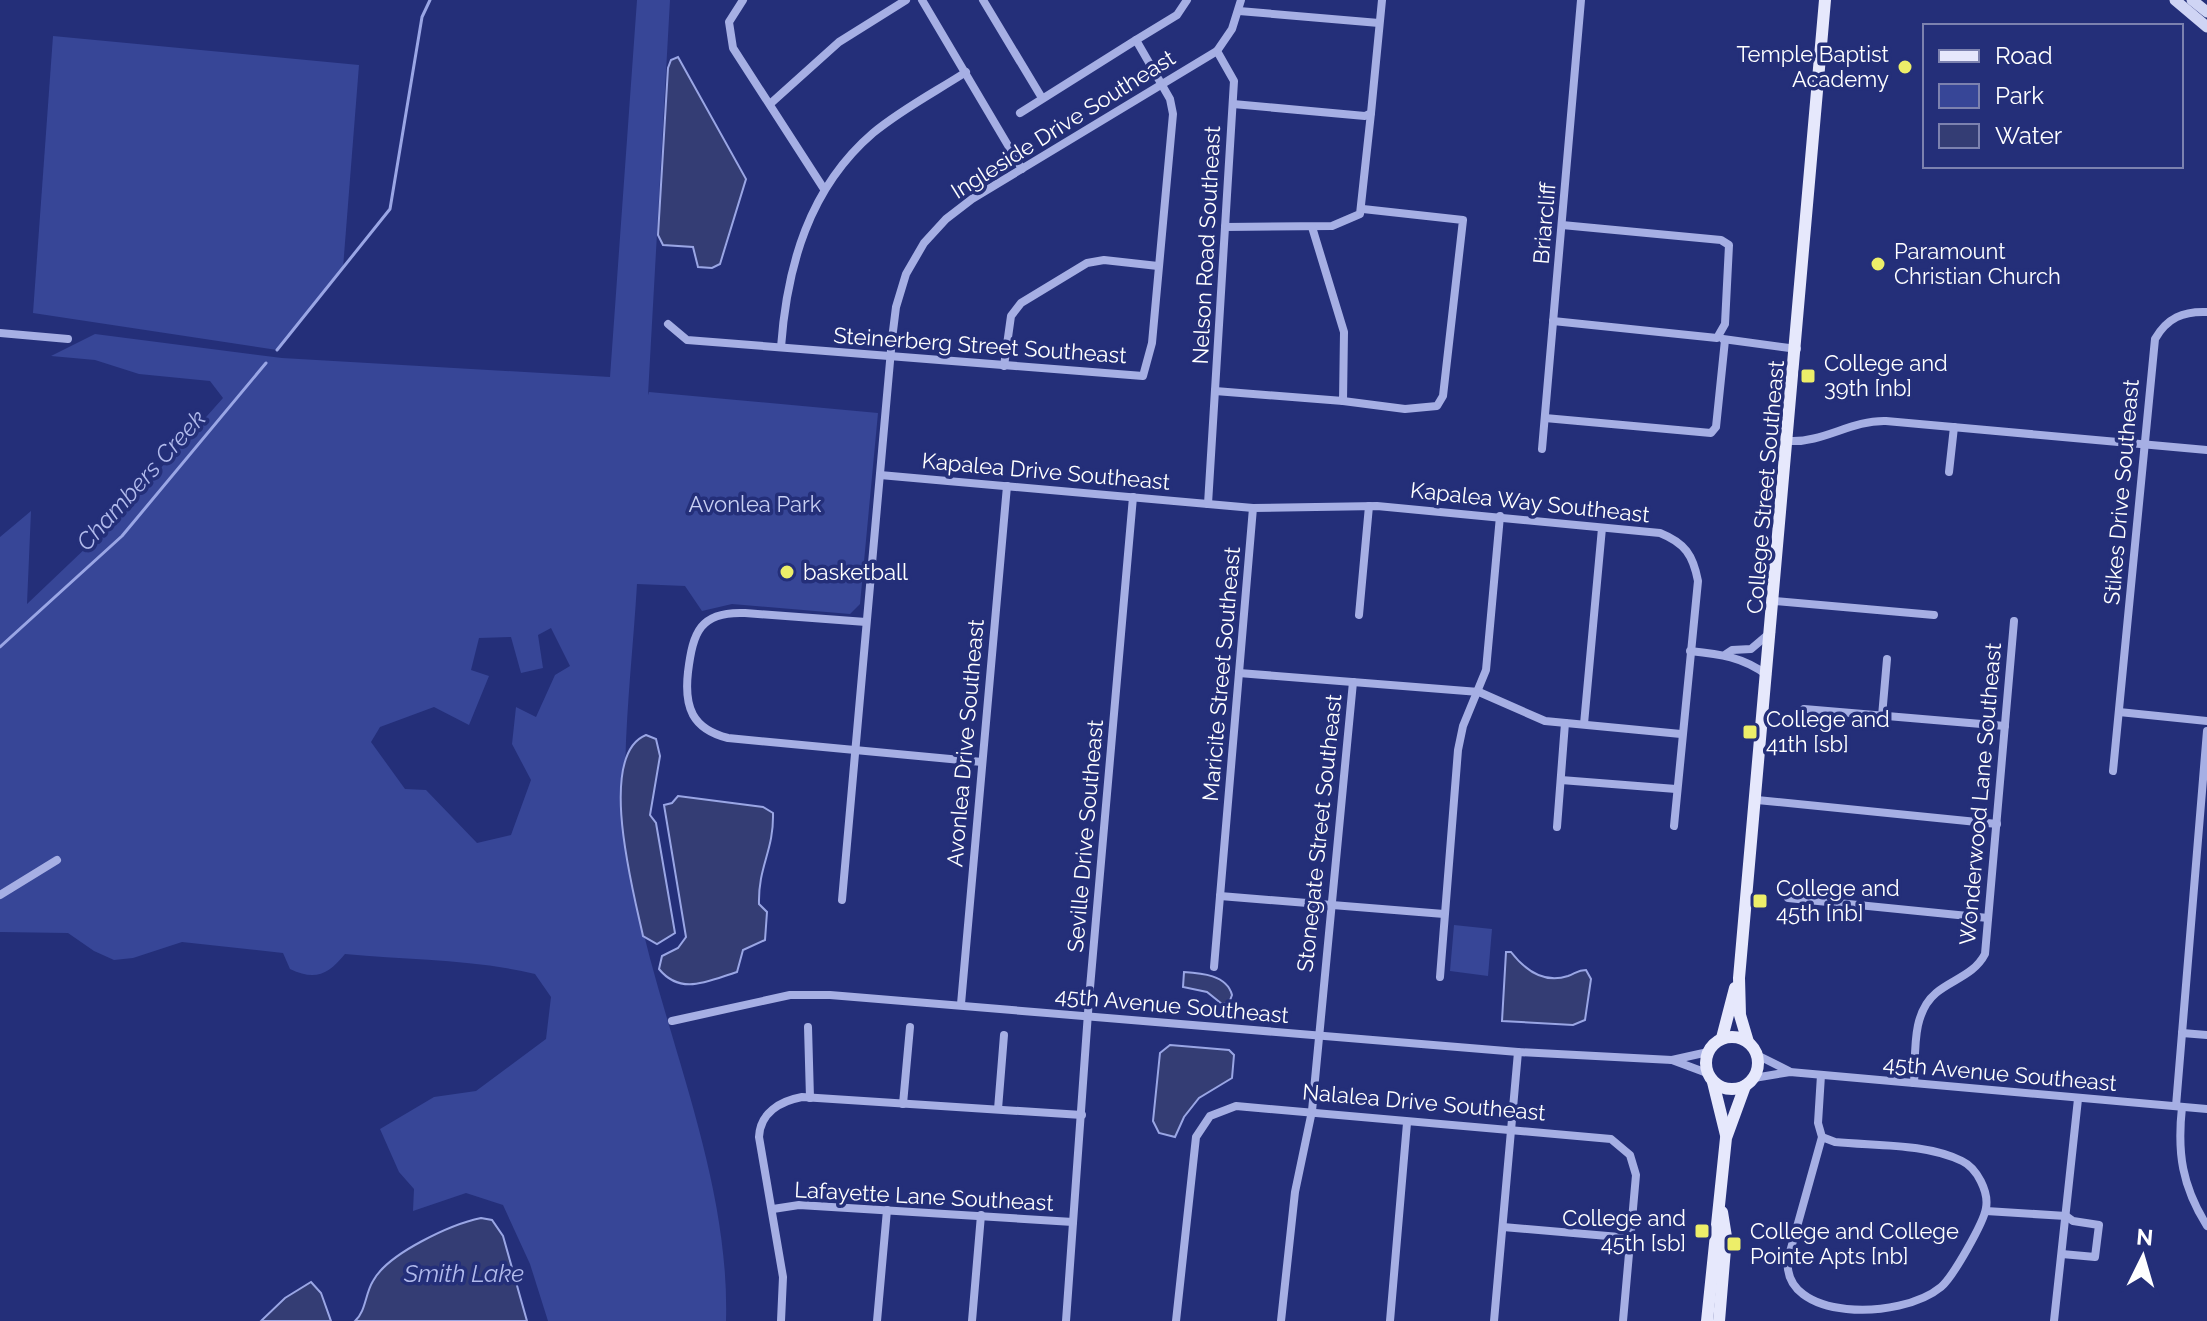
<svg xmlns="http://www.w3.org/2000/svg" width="2207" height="1321" viewBox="0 0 2207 1321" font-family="Raleway,sans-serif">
  <rect width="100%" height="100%" fill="#242f79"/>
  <!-- green -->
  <g fill="#374697" fill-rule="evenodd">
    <path d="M637 0H670L648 395 649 392 878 413 860 604 850 614 732 604 702 611 685 586 637 584C631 687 614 797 636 900 665 1039 730 1177 726 1321H548L530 1264 503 1205 466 1193 413 1211 414 1189 399 1172 380 1129 434 1097 476 1091 546 1039 551 997 535 974C473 959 409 960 345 954 328 975 315 981 290 969L283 953 182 942 133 958 114 960 94 951 68 933 0 932V537L31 511 27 604 111 524 223 398 210 381 139 374 95 360 51 356 95 334 282 358 610 377ZM551 628 570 666 555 675 536 717 516 707 512 744 531 780 511 835 477 843 426 790 405 789 371 742 380 727 434 707 469 725 489 676 471 670 479 638 511 637 521 673 543 668 538 635Z"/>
    <path d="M53 36 359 65 343 268 277 350 33 313Z"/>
    <path d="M1454 925 1492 929 1488 976 1450 971Z"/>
  </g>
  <!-- water -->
  <g fill="#343d74" stroke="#9aa6e5" stroke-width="2">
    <path d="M678 57 746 179 720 264 712 268 698 267 693 247 663 245 658 235 668 68 671 60Z"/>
    <path d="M646 735 656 739 660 756 650 815 656 823 675 933 657 944 643 936C634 894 596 755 646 735Z"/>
    <path d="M678 796 763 807 773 813C774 851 758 866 759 904L767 912 765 940 743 950 737 972C708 981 681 996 659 969L662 956 678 948 686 937 664 805 672 803Z"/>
    <path d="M1506 952H1511C1525 970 1544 984 1568 976 1576 973 1578 970 1586 970L1591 979 1585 1020 1573 1025 1502 1021Z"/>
    <path d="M1184 972C1201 973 1227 975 1232 995L1229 1003 1222 1004 1207 992 1183 987Z"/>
    <path d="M1170 1045 1229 1050 1234 1055 1232 1078 1199 1098 1184 1117 1175 1137 1159 1133 1153 1121 1160 1053Z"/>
    <path d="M481 1218 492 1220 503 1236 527 1321H355C366 1311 365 1294 373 1281 388 1253 452 1224 481 1218Z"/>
    <path d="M311 1282 321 1293 331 1321H261L285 1298Z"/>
  </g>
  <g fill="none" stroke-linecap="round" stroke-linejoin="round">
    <!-- stream -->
    <g stroke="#9aa6e5" stroke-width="3">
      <path d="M277 350 390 209 422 17 430 0"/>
      <path d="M0 647 122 536 266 363"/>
    </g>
    <!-- street -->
    <g stroke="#a6afe4" stroke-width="8">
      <path d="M743 0 729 22 733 48 824 189"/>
      <path d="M922 0 1022 169"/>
      <path d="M983 0 1042 98"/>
      <path d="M1239 11 1379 23"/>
      <path d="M770 104 839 42 906 0"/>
      <path d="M1233 104 1365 116 1371 113 1382 0"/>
      <path d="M1020 113 1136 40"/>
      <path d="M1225 227 1332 226 1360 214 1371 113"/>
      <path d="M1553 321 1717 338 1725 324 1729 245 1721 240 1562 225"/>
      <path d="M668 324 687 340 1143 376 1152 343 1173 114 1170 99 1136 40 1177 15 1187 0"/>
      <path d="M0 333 68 339"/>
      <path d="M1723 339 1797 349"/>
      <path d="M781 347C787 266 809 188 873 133 902 109 935 92 966 72"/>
      <path d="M1004 366 1011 316 1021 303 1087 263 1104 260 1158 266"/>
      <path d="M1215 391 1343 401 1344 332 1312 227"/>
      <path d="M1343 401 1405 409 1437 406 1443 396 1463 220 1363 209"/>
      <path d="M1545 418 1711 433 1716 427 1725 340"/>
      <path d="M1789 441C1823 443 1851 420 1886 421L2207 450"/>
      <path d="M1542 449 1581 0"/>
      <path d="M1949 472 1954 427"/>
      <path d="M880 475 1253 508"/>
      <path d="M1208 504 1234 81 1217 51 1232 29 1241 0"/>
      <path d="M1775 601 1934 615"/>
      <path d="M1359 615 1369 506"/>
      <path d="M866 622 745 613C700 611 693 632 688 672 684 707 692 729 728 738L982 762"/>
      <path d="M1690 651C1720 654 1743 657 1767 675"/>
      <path d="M1726 654 1732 650 1751 649 1771 632"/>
      <path d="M1239 673 1479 692 1545 721 1681 734"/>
      <path d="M1804 709 2005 726"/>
      <path d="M2119 712 2207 721"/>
      <path d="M1882 716 1887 659"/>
      <path d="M1584 724 1602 528"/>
      <path d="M2113 771 2155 339C2167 318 2183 311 2207 312"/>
      <path d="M1561 780 1676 789"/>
      <path d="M1757 800 1997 824"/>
      <path d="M1557 827 1565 723"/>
      <path d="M0 895 57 860"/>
      <path d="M1220 896 1444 914"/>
      <path d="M1788 898 1988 918"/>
      <path d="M842 900 892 339 896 307 906 274 924 243 946 219 972 199 1217 51"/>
      <path d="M1214 967 1253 508 1377 506 1660 533C1685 543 1693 555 1698 581L1674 826"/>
      <path d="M1440 977 1458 750 1463 726 1486 670 1500 516"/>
      <path d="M961 1004 1007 486"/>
      <path d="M672 1021 790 995H830L1518 1052 1672 1060 1707 1073"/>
      <path d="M808 1027 810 1098"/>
      <path d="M2182 1033 2207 1035"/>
      <path d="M1757 1055 1789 1071"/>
      <path d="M1672 1060 1708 1052"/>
      <path d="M1821 1075 1818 1123 1822 1137 1788 1259C1781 1321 1900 1321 1941 1287 1953 1277 1984 1222 1986 1208 1989 1192 1977 1168 1962 1161 1926 1143 1874 1146 1835 1142L1822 1137"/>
      <path d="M1754 1078 1790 1072 2207 1109"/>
      <path d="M1914 1083C1916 1053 1911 1014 1936 993 1953 979 1974 975 1985 954L2014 621"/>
      <path d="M903 1104 910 1027"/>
      <path d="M2176 1106 2207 731"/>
      <path d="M2182 1107C2177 1153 2182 1186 2207 1226"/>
      <path d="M998 1109 1004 1035"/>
      <path d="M773 1209 799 1205 1073 1222"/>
      <path d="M1986 1211 2066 1216 2073 1221 2099 1225 2095 1257 2062 1254"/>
      <path d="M1503 1227 1631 1238"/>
      <path d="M781 1321 783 1277 759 1137C760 1113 780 1101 802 1097L1082 1115"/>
      <path d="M877 1321 887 1210"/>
      <path d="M972 1321 981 1215"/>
      <path d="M1066 1321 1089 999 1133 497"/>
      <path d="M1176 1321 1196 1137 1210 1116 1236 1106 1611 1139 1630 1155 1636 1175 1623 1321"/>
      <path d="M1281 1321 1295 1192 1312 1111 1353 682"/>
      <path d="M1390 1321 1407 1123"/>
      <path d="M1494 1321 1518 1052"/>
      <path d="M2054 1321 2078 1099"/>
    </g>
    <!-- secondary -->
    <g stroke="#cfd4f4" stroke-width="11">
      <path d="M2175 0 2207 27"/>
      <path d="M2192 0 2207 12"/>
    </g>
    <!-- primary -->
    <g stroke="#e6e8fc" stroke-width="12">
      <circle cx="1732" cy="1063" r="26"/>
      <path d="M1722 1038 1735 988"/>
      <path d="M1748 1042 1740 1015 1739 978 1825 0"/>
      <path d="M1713 1082 1726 1135"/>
      <path d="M1707 1321 1726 1138 1745 1086"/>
      <path d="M1719 1321 1726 1237 1722 1212"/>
    </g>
  </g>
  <!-- markers -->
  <g fill="#edee69" stroke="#242f79" stroke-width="3">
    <circle cx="1905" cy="67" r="8"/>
    <circle cx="1878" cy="264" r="8"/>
    <rect x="1800" y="368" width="16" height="16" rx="4"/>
    <circle cx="787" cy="572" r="8"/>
    <rect x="1742" y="724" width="16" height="16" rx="4"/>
    <rect x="1752" y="893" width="16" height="16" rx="4"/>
    <rect x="1694" y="1223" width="16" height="16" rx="4"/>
    <rect x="1726" y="1236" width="16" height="16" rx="4"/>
  </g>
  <g text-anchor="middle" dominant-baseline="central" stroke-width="7" stroke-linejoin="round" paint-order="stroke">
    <!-- poi labels -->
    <g font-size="22" fill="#fff" stroke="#242f79" text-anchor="start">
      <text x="1889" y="54" text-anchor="end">Temple Baptist<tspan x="1889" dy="25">Academy</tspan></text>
      <text x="1894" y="251">Paramount<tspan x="1894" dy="25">Christian Church</tspan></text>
      <text x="1824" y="363">College and<tspan x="1824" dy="25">39th [nb]</tspan></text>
      <text x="803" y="572">basketball</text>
      <text x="1766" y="719">College and<tspan x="1766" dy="25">41th [sb]</tspan></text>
      <text x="1776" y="888">College and<tspan x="1776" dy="25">45th [nb]</tspan></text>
      <text x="1686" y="1218" text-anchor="end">College and<tspan x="1686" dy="25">45th [sb]</tspan></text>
      <text x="1750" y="1231">College and College<tspan x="1750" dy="25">Pointe Apts [nb]</tspan></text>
    </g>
    <!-- street labels -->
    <g font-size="22" fill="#fff" stroke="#242f79">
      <text transform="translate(1063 124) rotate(-32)">Ingleside Drive Southeast</text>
      <text transform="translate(1544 223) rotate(-85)">Briarcliff</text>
      <text transform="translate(1206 245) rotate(-87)">Nelson Road Southeast</text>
      <text transform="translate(980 345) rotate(4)">Steinerberg Street Southeast</text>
      <text transform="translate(1046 471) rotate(5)">Kapalea Drive Southeast</text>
      <text transform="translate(1765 487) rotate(-85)">College Street Southeast</text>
      <text transform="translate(2121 492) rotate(-85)">Stikes Drive Southeast</text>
      <text transform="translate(1530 502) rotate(6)">Kapalea Way Southeast</text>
      <text transform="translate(1221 674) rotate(-85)">Maricite Street Southeast</text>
      <text transform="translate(965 743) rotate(-85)">Avonlea Drive Southeast</text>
      <text transform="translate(1980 794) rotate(-85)">Wonderwood Lane Southeast</text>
      <text transform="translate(1319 833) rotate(-84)">Stonegate Street Southeast</text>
      <text transform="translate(1085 836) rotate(-85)">Seville Drive Southeast</text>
      <text transform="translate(1172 1005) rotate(5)">45th Avenue Southeast</text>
      <text transform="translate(2000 1073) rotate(5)">45th Avenue Southeast</text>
      <text transform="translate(1424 1102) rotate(5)">Nalalea Drive Southeast</text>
      <text transform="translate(924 1196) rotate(3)">Lafayette Lane Southeast</text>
    </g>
    <!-- park labels -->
    <g font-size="22" fill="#c8cff3" stroke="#242f79">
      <text x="755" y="504">Avonlea Park</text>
    </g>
    <!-- water labels -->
    <g font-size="24" font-style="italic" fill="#b1baec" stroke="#242f79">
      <text transform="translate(141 480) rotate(-48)">Chambers Creek</text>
      <text x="464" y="1273">Smith Lake</text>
    </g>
  </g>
  <!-- legend -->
  <rect x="1923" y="24" width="260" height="144" fill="#242f79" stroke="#7c82af" stroke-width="2"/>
  <rect x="1939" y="50" width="40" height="12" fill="#e6e8fc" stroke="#7c82af" stroke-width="2"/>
  <text x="1995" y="64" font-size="24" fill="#ffffff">Road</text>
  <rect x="1939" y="84" width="40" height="24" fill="#374697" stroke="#7c82af" stroke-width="2"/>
  <text x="1995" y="104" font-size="24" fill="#ffffff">Park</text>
  <rect x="1939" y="124" width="40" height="24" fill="#343d74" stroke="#7c82af" stroke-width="2"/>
  <text x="1995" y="144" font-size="24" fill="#ffffff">Water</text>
  <!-- north arrow -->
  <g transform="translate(2143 1257) rotate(5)" stroke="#242f79" stroke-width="6" paint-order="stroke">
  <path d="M0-6L14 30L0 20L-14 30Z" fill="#ffffff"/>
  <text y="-12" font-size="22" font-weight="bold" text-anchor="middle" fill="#ffffff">N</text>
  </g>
</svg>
